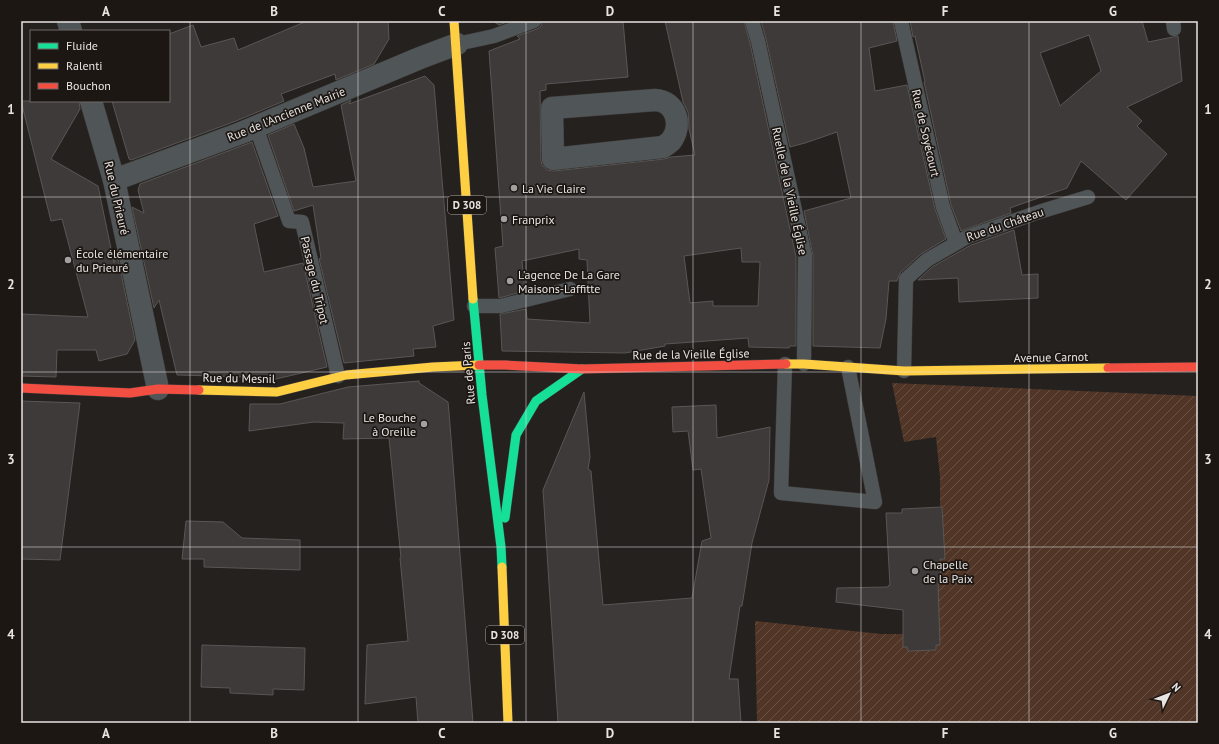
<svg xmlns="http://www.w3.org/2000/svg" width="1219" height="744" viewBox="0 0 1219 744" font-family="'PT Sans',sans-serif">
  <defs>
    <pattern id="garden-furrows" width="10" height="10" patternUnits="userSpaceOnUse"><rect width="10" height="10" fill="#513526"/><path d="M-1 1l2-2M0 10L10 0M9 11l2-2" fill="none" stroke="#6a5245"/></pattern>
  </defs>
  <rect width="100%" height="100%" fill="#24211f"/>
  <!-- garden -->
  <path fill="url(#garden-furrows)" d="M892 383 1198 396V723H757L755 621 882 634H933L940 554V477L936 437 904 442Z"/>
  <!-- building -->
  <g fill="#3d3a39" stroke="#595655" fill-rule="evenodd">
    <path d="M307 21H388L389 39 374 64 336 80 335 74 281 94 284 101 236 121 131 160 129 159 112 101H169V34L193 25 201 47 234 38 238 50Z"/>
    <path d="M493 21H510L499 25Z"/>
    <path d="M542 21H623L628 77 546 84V90L540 91 541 160 542 165 547 170 554 171 664 159 671 157 695 155 689 129 688 112 683 102 665 21H744L750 43 796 257V346H790L789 348 749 347 748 338 665 344V346L625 353 502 351 500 314 526 309 527 319 590 323 587 260 579 259V249L522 261 525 291 499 298 495 248 503 246 489 51 520 39 517 36 537 29 541 26ZM741 248 742 262H760L758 306H713V301L690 303 684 256Z"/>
    <path d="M761 21H893L897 41 869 48 875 91 907 85 935 209 946 239 921 254 900 273 897 281H889L886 319 880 348 813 346V256L804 211 851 198 837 132 805 143 790 147 766 39Z"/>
    <path d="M910 21H1142L1148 42 1178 36 1182 81 1127 107 1142 121 1137 126 1167 154 1126 200 1081 161 1067 188 1010 208 1011 213 961 231 951 205 924 82H925L915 36 913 37ZM1089 35 1101 71 1060 106 1040 53Z"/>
    <path d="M425 76 434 85 454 320 433 326 436 347 413 349 414 356 344 363 319 259 321 258 313 205 294 211 268 135 294 124 304 148 313 187 356 181 341 105 351 100 349 104Z"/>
    <path d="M21 101H79L80 109 51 159 98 186 114 263 117 254 135 340 127 354 99 361 96 350H57L56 377 21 376V314L88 317 62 219 51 221Z"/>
    <path d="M252 142 278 216 254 224 264 272 303 263 327 367 276 379H250V377L177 375 159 300 154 308 132 207 144 213 138 190 140 184Z"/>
    <path d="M1014 230 1022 275 1038 274V298L959 302 958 278 918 280 932 267 971 245Z"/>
    <path d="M419 381V383L448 402 449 412 473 723H418L416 697 365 704 367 645 408 641 400 558H401L389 438 343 439 344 423 314 422 249 431 250 404H280L348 387Z"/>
    <path d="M584 392 590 457 588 469 591 471 603 605 692 598 702 541 711 538 701 469 693 470 688 431 673 432 672 407 716 405 717 438 770 427 769 480 752 543 742 606H740L729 679H738L741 723H558L543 490Z"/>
    <path d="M21 401 80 403 60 560 21 559Z"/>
    <path d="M942 507 945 559H940L941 583H938L940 645H936V650L908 651 907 647H903V610L836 602 837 588 888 587V586L890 585 886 513H902V509Z"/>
    <path d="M186 521 223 522 242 538 300 540V570L204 567V559H182Z"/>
    <path d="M202 645 305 648 304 690 273 689V695L230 693V688L201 687Z"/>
  </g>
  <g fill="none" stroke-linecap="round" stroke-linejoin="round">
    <!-- lane casing -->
    <g stroke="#3f3c3b" stroke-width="15">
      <g id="lane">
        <path d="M752 21 758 41 805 256 804 364"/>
        <path d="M901 21 943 207 956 243"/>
        <path d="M1173 21 1174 29"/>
        <path d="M457 44 494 36 534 21"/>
        <path d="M256 127 289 221 302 222 338 376"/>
        <path d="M474 306H501L570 289"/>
        <path d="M785 364 781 493 875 502 848 367"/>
        <path d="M904 371 906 279 927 260 967 237 1039 212 1088 197"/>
      </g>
    </g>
    <!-- street casing -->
    <g stroke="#3f3c3b" stroke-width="23">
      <g id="street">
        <path d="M68 21 71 31"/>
        <path d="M655 100C676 101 683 125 671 141 669 143 666 145 663 147L553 159 552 108Z"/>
        <path d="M91 101 114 180 158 389"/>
        <path d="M114 180 241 133 420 58 457 44"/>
      </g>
    </g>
    <!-- fast casing -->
    <g stroke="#3f3c3b" stroke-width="10">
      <g id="fast">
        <path d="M473 299 482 395 501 547 502 567"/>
        <path d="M505 518 516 435 536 401 582 369"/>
      </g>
    </g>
    <!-- slow casing -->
    <g stroke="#3f3c3b" stroke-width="10">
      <g id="slow">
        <path d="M454 21 473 299"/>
        <path d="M786 364H804L904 371 1108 368"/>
        <path d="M199 390 277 392 346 375 433 367 479 365"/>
        <path d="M502 567 508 723"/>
      </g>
    </g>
    <!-- jam casing -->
    <g stroke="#3f3c3b" stroke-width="10">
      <g id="jam">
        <path d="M479 365H505L582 369 786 364"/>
        <path d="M1108 368 1198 367"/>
        <path d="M21 388 130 393 158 389 199 390"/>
      </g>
    </g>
    <!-- lane -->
    <use href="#lane" stroke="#505557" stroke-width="14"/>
    <!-- street -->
    <use href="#street" stroke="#505557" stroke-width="22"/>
    <!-- fast -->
    <use href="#fast" stroke="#16e098" stroke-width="9"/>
    <!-- slow -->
    <use href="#slow" stroke="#ffcf43" stroke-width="9"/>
    <!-- jam -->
    <use href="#jam" stroke="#f24e42" stroke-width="9"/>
  </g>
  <!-- grid -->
  <path fill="none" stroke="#e8e4e2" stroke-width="1" stroke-opacity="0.55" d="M190 21V723M358 21V723M526 21V723M693 21V723M861 21V723M1029 21V723M21 197H1198M21 372H1198M21 547H1198"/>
  <!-- markers -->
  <g fill="#a3a09e" stroke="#1d1714" stroke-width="1.5">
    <circle cx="514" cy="188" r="4"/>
    <circle cx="504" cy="219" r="4"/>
    <circle cx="68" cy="260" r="4"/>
    <circle cx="510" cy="281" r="4"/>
    <circle cx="424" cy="424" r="4"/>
    <circle cx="915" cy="571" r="4"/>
  </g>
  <g text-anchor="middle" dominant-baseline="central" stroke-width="3.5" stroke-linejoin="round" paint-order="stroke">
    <!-- shield labels -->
    <g fill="#1d1714" stroke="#aba6a4" stroke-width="1">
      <rect x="448" y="196" width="38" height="18" rx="3"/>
      <rect x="486" y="626" width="38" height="18" rx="3"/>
    </g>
    <g font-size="11" font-weight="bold" fill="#e8e4e2">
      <text x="467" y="205">D 308</text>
      <text x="505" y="635">D 308</text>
    </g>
    <!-- street labels -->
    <g font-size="12" fill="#e8e4e2" stroke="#1d1714">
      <text transform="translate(286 114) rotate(-22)">Rue de l'Ancienne Mairie</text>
      <text transform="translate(926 133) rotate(77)">Rue de Soyécourt</text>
      <text transform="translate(790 191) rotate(78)">Ruelle de la Vieille Église</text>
      <text transform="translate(117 198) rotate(77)">Rue du Prieuré</text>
      <text transform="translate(1005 224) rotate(-19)">Rue du Château</text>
      <text transform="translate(315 280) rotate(77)">Passage du Tripot</text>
      <text transform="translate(691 354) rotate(-1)">Rue de la Vieille Église</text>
      <text transform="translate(1051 357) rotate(-1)">Avenue Carnot</text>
      <text transform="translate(468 373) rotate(-95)">Rue de Paris</text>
      <text transform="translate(239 378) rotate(1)">Rue du Mesnil</text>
    </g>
    <!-- poi labels -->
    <g font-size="12" fill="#e8e4e2" stroke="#1d1714" text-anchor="start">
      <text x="522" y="188">La Vie Claire</text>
      <text x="512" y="219">Franprix</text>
      <text x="76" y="253">École élémentaire<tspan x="76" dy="14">du Prieuré</tspan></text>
      <text x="518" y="274">L'agence De La Gare<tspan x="518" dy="14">Maisons-Laffitte</tspan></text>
      <text x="416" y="417" text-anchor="end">Le Bouche<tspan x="416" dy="14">à Oreille</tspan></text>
      <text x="923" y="564">Chapelle<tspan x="923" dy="14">de la Paix</tspan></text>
    </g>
  </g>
  <!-- border -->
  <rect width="1219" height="744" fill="none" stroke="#1d1714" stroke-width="44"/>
  <!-- legend -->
  <rect x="30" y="30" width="140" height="72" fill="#1d1714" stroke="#6e6966"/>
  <rect x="38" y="43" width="20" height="6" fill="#16e098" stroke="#6e6966"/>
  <text x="66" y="50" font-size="12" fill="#e8e4e2">Fluide</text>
  <rect x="38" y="63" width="20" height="6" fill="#ffcf43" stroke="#6e6966"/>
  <text x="66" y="70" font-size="12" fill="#e8e4e2">Ralenti</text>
  <rect x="38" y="83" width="20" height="6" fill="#f24e42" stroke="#6e6966"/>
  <text x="66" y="90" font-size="12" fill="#e8e4e2">Bouchon</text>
  <!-- north arrow -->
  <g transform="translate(1169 694) rotate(47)" stroke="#1d1714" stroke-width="3" paint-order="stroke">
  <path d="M0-3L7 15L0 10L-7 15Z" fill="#e8e4e2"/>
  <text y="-6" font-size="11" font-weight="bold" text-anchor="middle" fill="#e8e4e2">N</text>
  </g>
  <rect x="22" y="22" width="1175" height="700" fill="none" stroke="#e8e4e2" stroke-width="1.5"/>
  <g font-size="13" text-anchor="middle" font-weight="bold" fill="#e8e4e2">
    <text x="106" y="16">A</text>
    <text x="274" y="16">B</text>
    <text x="442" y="16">C</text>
    <text x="610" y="16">D</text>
    <text x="777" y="16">E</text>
    <text x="945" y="16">F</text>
    <text x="1113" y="16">G</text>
    <text x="11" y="114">1</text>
    <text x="1208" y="114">1</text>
    <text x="11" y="289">2</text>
    <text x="1208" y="289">2</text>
    <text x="11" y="464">3</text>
    <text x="1208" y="464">3</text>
    <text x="11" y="639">4</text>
    <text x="1208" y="639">4</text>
    <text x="106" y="738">A</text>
    <text x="274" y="738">B</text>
    <text x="442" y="738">C</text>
    <text x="610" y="738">D</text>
    <text x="777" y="738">E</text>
    <text x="945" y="738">F</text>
    <text x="1113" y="738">G</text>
  </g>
</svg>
